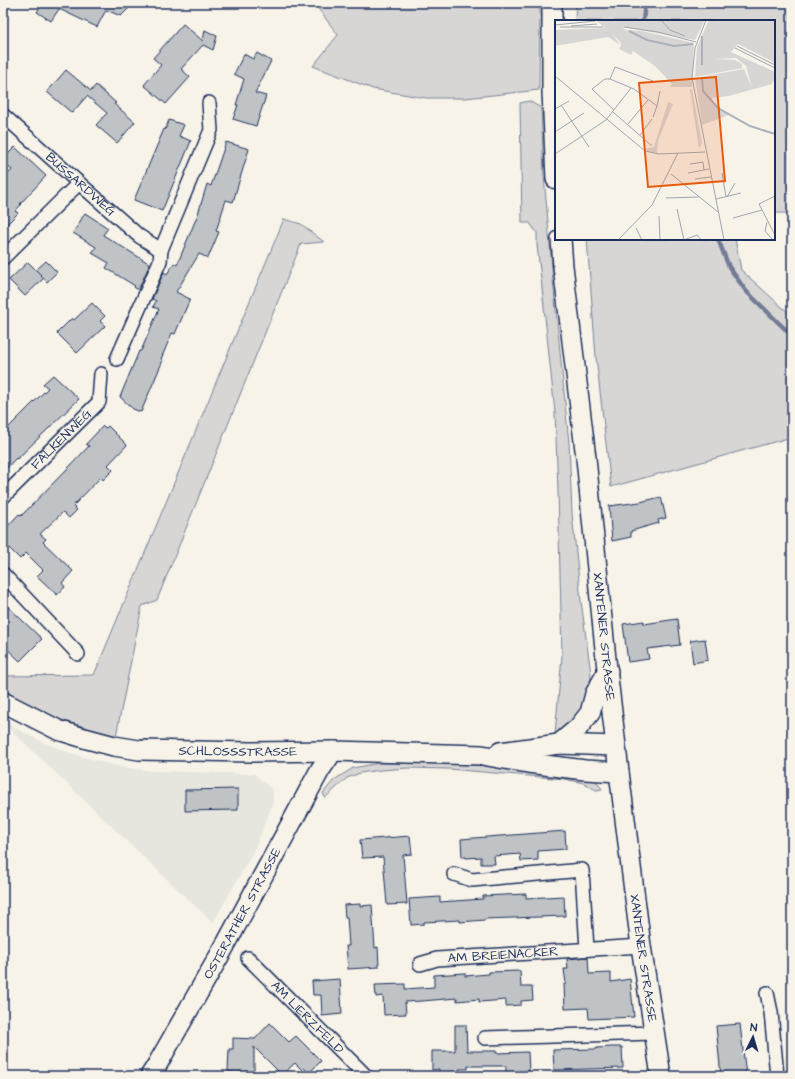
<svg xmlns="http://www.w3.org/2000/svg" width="795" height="1079" viewBox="0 0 795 1079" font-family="'Architects Daughter',sans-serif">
  <rect width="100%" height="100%" fill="#f7f3e8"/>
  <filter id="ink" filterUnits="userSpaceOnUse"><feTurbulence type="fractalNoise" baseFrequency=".025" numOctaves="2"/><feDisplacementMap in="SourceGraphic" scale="8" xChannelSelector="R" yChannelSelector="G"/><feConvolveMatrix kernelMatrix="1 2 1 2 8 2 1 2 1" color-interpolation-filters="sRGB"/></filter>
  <g filter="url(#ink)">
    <!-- built -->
    <path fill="#e6e5de" d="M4 722 42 742 62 750 83 757 121 767 152 771 254 774 273 790V803L255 848 213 923 17 736Z"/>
    <!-- green -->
    <g fill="#d7d6d4" stroke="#798299">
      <path d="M314 3H540L539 90 465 98H426L373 89 313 66 338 35Z"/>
      <path d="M576 3H792V213H774V21H575Z"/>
      <path d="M529 101 541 108 544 176 553 280 569 443 572 513 581 601 591 674 589 696 583 711 564 730 555 734 562 656 558 490 555 413 541 278 537 246V233L530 223H522L520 103Z"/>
      <path d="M284 219 301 224 324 242 301 244 157 600 142 606 116 736 62 721 26 704 3 689V676L94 675Z"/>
      <path d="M587 239H735L741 270 792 316V437L611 487 596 357Z"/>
      <path d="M379 763H441L505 767 587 778 596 781 602 789 596 790 584 783 564 779 448 769 408 768 381 770 360 773 347 778 325 798 323 793 334 780 353 768Z"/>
    </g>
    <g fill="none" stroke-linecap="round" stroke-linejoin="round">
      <!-- stream -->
      <g stroke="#727c95" stroke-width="4.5">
        <path d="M643 21 645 3"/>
        <path d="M718 239 729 267 746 291 783 327 792 335"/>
      </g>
    </g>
    <!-- building -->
    <g fill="#c0c3c5" stroke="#1b2f5e">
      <path d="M43 3H134L121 16 106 10 97 27 59 9 51 21 37 12Z"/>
      <path d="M183 24 203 41 205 30 217 36 213 50 203 45 181 69 190 77 166 104 144 85 161 65 153 58Z"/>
      <path d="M257 53 271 61 255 93 266 96 256 126 233 119 238 105H236L244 79 234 74 244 54 253 59Z"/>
      <path d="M66 70 91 91 96 85 116 103 114 104 135 122 117 143 96 125 107 113 87 96 72 113 47 92Z"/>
      <path d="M169 120 184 125 179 136 191 141 162 211 134 200 164 129 165 130Z"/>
      <path d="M226 142 249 149 238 185 233 202 226 200 216 231 219 232 208 258 199 254 176 292 190 299 175 334 172 333 161 359 163 360 141 412 133 409 120 397 139 351H141L159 309 153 307 156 301 152 299 164 272 167 274 174 263 177 265 198 214 207 184 211 186Z"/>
      <path d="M15 147 46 176 20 204 21 205 15 211 18 213 3 228V179L12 170 3 162V159Z"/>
      <path d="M85 213 108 228 103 235 150 264 138 290 134 287 135 286 106 268 109 263 92 253 96 247 73 233Z"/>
      <path d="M46 261 57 272 47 282 36 270Z"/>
      <path d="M28 262 44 278 25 296 9 280Z"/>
      <path d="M92 303 105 316 100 321 105 326 77 353 57 333 72 318 74 320Z"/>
      <path d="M53 375 79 399 17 459 16 458 3 472V433L48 388 43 384Z"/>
      <path d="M103 426 106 428 108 426 127 445 108 465 113 470 103 480 101 477 73 506 77 510 69 518 63 512 40 534 46 539 43 542 73 571 62 583 65 587 57 595 37 576 43 570 26 553 20 559 3 542V541L8 536 3 531 19 514 21 516 71 465 89 446 86 444Z"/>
      <path d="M661 497 666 518 658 520 659 523 631 531V537L612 541 609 506 640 502Z"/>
      <path d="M3 602 42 639 20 661 3 645Z"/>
      <path d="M677 619 680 645 647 649 649 659 628 662 623 624 644 621V624Z"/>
      <path d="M705 639 708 660 693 663 690 641Z"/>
      <path d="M238 789V810L185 811V790Z"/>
      <path d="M565 831 566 849 538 851V860L521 861 520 854 494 856 495 864H481V857L466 858V857H462L461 839Z"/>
      <path d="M410 836 412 854 403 855 407 904 387 905 383 857 362 858 360 840Z"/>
      <path d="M526 894V898L564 896 565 916 485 919V920L460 922V920L424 922V924L411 925 409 899 440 897V902L483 899V896Z"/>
      <path d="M360 904V906L372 905 375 948 378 947 379 967 348 969 346 946H349L347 917H345L344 905Z"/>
      <path d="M588 957 589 974 611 973V982L630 979 634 1017 589 1019 588 1008 565 1009 564 984H566L564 969H568L567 959Z"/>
      <path d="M520 971 521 987H532L533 1000 521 1001V1005L506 1006V1000L479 1002V999L457 1001V998L422 1001 405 1002 406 1014 384 1015 383 996 376 997 375 985 405 984V989L434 987V975L465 973V976L489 974V972Z"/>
      <path d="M340 979 342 1014 322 1016 321 995H313L312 981Z"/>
      <path d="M270 1023 289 1042 296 1036 321 1061 309 1073 304 1068 302 1070 295 1063 282 1075 254 1047V1072H228L229 1049H233V1038L255 1039Z"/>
      <path d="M740 1024 746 1076H721L716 1026Z"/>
      <path d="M455 1025H466L467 1051H496V1053L528 1052 529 1071 506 1072V1066H468V1069H459L460 1076H439V1069L432 1070V1051H455Z"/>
      <path d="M611 1047H622L623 1068 554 1070 553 1050 597 1049V1048Z"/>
    </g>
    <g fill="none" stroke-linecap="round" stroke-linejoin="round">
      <!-- minor casing -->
      <g stroke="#1b2f5e" stroke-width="16">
        <g id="minor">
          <path id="s1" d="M3 115 79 183 139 236 161 250 160 261 117 359"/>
          <path d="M161 250 211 130 209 103"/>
          <path d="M3 258 79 183"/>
          <path id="s2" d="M3 497 99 402 101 374"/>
          <path d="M3 574 78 654"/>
          <path d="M454 874 472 880 582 870 587 949"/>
          <path id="s3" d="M248 958 366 1076"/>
          <path id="s4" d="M420 964 437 959 641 946"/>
          <path d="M767 993 771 1012 777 1076"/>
          <path d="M485 1038 654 1033"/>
        </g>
      </g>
      <!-- secondary casing -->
      <g stroke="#1b2f5e" stroke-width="22">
        <g id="secondary">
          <path d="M552 3V92L556 179"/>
          <path id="s5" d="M561 239 563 266 586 458 607 669 619 772 641 946 661 1076"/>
          <path id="s6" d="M3 702 58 730 84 738 114 746 139 750 251 752 333 751 482 755 528 763 585 770 619 772"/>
          <path d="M559 744 578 728 590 713 595 694 608 671"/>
          <path d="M500 752 559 744 616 746"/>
          <path id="s7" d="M150 1076 157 1065 226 944 320 770 333 751"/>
        </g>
      </g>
      <!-- minor -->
      <use href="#minor" stroke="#f7f3e8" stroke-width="13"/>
      <!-- secondary -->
      <use href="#secondary" stroke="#f7f3e8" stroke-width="19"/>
    </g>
  </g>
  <g text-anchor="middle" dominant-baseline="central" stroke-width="3" stroke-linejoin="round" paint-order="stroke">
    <!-- street labels -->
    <g font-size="13" fill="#1b2f5e" stroke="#f7f3e8">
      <text stroke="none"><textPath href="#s1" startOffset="104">BUSSARDWEG</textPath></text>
      <text stroke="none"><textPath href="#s2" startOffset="82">FALKENWEG</textPath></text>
      <text stroke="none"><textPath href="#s5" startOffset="400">XANTENER STRASSE</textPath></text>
      <text stroke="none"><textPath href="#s6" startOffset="244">SCHLOSSSTRASSE</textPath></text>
      <text stroke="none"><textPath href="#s7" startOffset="187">OSTERATHER STRASSE</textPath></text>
      <text stroke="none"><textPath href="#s4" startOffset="84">AM BREIENACKER</textPath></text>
      <text stroke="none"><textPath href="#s5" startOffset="724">XANTENER STRASSE</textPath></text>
      <text stroke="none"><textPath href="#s3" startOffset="84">AM LIERZFELD</textPath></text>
    </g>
  </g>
  <!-- overview -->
  <g transform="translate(555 20)">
    <rect width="220" height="220" fill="#f7f3e8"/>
    <path d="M41 0H150L140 20 68 7 73 13 71 10 87 11 139 23 137 67H115L117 64 100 46 78 31 76 35 64 29 66 25V23L57 13 65 25 53 17 0 26V10L50 8ZM154 0H220V43L183 24 176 32 220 52V63L217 61V64L174 76 157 78 158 83 174 95 147 105 140 58 189 49 197 68 191 46 181 38 160 39 180 40 187 44V48L140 57 142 27ZM135 69H137L147 123 144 129ZM113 82 118 84 103 121 102 133 96 132 88 129 99 127Z" fill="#d7d6d4"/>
    <path fill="none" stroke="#acb0b9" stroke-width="2" d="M74 11 92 20 119 26 138 24M147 45V16M147 57 148 71 163 88 195 106 220 114"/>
    <path fill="none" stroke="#9fa5b1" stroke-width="1" d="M106 0 115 10 130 16M151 0 140 28 137 58 169 220M0 5 40 1M16 6 42 4M5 7H48M69 7 103 12 141 22M182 26 220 45M180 28 220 48M0 56 90 131 104 134 150 132M55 59H50L37 69 59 90M98 61 60 47 55 59 79 69 102 86 98 97M6 85 34 127M102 86 105 71M0 89 14 81M58 92 97 126M73 104 93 80M0 112 29 93M85 115 97 99M0 134 51 100 76 68M135 144 148 142 149 150M133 153 154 149M167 153 171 177M116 154 163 192M140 159 156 157M220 176 204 184 220 215M172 177 180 163M111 178 143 177M161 179 186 173M122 189 129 220M104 196 105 220M178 198 207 190M212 202 210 211 218 220M81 208 87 220M63 220 97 185 123 133M129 220 142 215 146 220"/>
    <path fill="#e8590c" fill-opacity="0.15" stroke="#e8590c" stroke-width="2" d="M161 57 170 161 93 167 84 63Z"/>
    <rect width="220" height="220" fill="none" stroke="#1b2f5e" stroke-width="2"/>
  </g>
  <!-- margin -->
  <rect width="795" height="1079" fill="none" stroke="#f7f3e8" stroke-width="16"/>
  <rect x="8" y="8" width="779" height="1063" fill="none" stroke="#1b2f5e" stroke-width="1.5" filter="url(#ink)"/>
  <!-- north arrow -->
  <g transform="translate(753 1037) rotate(5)" stroke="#f7f3e8" stroke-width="3" paint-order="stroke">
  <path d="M0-3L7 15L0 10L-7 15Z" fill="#1b2f5e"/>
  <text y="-6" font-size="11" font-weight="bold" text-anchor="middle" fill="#1b2f5e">N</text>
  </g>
</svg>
